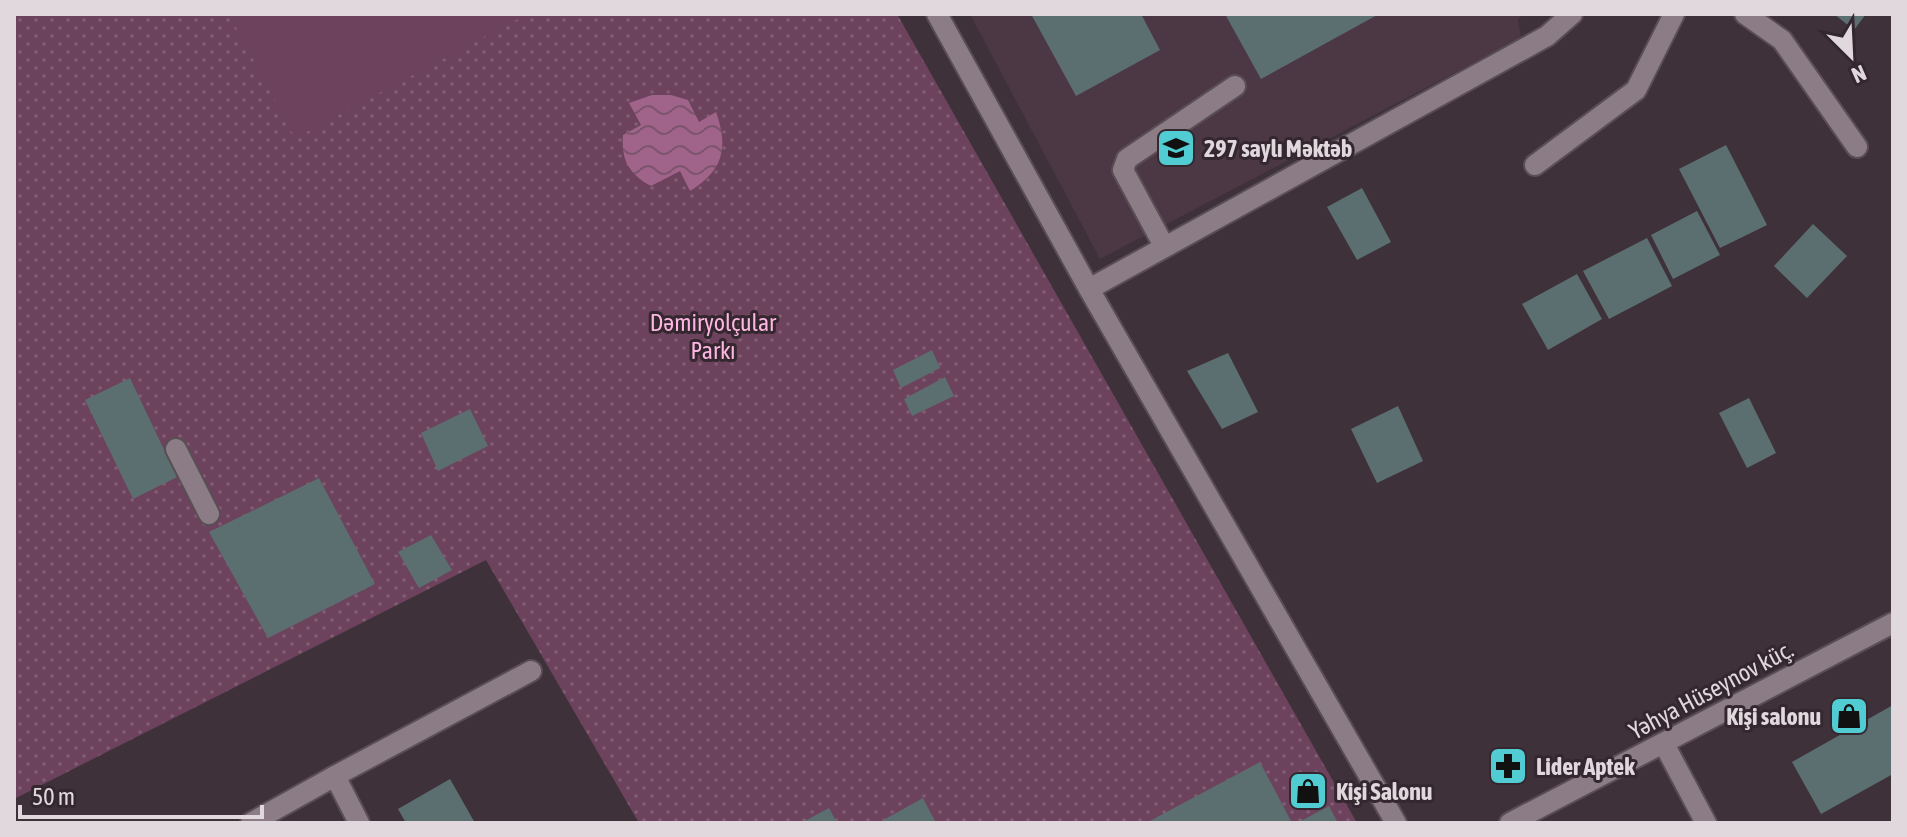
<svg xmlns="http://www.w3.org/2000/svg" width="1907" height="837" viewBox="0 0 1907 837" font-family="'Asap Condensed',sans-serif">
  <defs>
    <pattern id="park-dots" width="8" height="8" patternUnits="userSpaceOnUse" patternTransform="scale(2)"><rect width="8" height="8" fill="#6c425c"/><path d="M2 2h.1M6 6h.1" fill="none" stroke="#815d73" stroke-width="1.8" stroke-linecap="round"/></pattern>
    <pattern id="water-waves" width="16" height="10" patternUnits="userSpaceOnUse" patternTransform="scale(2)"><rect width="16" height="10" fill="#a06389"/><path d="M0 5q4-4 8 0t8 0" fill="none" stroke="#7b556d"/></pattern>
  </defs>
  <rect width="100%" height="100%" fill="#3e3139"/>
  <!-- built -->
  <path fill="#4c3844" d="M970 14H1524L1518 19 1521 38 1100 259Z"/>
  <!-- park -->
  <path fill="url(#park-dots)" d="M14 14H897L1357 823H639L486 560 14 799Z"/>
  <!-- garden -->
  <path fill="#6c425c" d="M229 14H527L295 138Z"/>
  <!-- water -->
  <path fill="url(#water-waves)" d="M652 95H671L688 100 699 122 716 112C729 148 723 171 690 191L680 171 651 186C629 174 621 160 623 135L641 125 629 103Z"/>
  <!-- building -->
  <g fill="#5c6f70">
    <path d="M1031 14H1141L1160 50 1076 96Z"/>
    <path d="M1225 14H1379L1261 79Z"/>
    <path d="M1834 14H1866L1854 30Z"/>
    <path d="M1726 145 1767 225 1720 248 1679 169Z"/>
    <path d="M1362 188 1391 242 1357 260 1327 207Z"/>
    <path d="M1697 211 1720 255 1673 279 1651 235Z"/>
    <path d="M1813 224 1847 256 1807 298 1774 266Z"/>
    <path d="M1647 238 1672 286 1609 319 1583 271Z"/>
    <path d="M1577 274 1602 319 1548 350 1522 304Z"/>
    <path d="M932 350 940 368 901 388 893 370Z"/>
    <path d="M1228 353 1258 412 1222 429 1187 371Z"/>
    <path d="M945 377 954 396 912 416 904 399Z"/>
    <path d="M130 378 177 477 133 499 85 400Z"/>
    <path d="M1749 398 1776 453 1747 468 1719 413Z"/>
    <path d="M1398 406 1423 461 1377 483 1351 429Z"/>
    <path d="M470 409 488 446 438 471 421 433Z"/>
    <path d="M319 478 375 584 268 638 209 532Z"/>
    <path d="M431 535 452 570 419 588 398 552Z"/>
    <path d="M1893 705V774L1821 814 1792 762Z"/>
    <path d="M1260 762 1292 823H1146Z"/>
    <path d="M450 779 475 823H406L398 809Z"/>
    <path d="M923 798 936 823H878Z"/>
    <path d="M1329 806 1338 823H1297Z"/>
    <path d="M829 808 837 823H801Z"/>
  </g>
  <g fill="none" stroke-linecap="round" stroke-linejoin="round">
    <!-- minor casing -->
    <g stroke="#5a4e55" stroke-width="24">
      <g id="minor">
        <path d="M937 14 1089 289 1396 823"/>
        <path d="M1745 14 1782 40 1857 147"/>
        <path d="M1535 165 1636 90 1674 14"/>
        <path d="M1164 246 1123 170 1127 159 1235 86"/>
        <path d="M1089 289 1547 36 1572 14"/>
        <path d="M176 449 209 514"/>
        <path d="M1664 744 1706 823"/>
        <path d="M335 776 531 671"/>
        <path d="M251 823 335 776 359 823"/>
        <path d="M1510 823 1893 623"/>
      </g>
    </g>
    <!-- minor -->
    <use href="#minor" stroke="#8c7c85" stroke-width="20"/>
  </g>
  <!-- icons -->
  <defs>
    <g id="school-square" transform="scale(2)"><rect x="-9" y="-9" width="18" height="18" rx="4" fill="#51ccd2" stroke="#34272f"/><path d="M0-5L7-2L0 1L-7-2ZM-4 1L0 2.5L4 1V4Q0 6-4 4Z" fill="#111"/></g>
    <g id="shop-square" transform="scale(2)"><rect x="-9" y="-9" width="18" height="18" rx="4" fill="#51ccd2" stroke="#34272f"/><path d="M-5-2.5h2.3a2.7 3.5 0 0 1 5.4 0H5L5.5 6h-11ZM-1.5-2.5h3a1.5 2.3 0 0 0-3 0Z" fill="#111"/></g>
    <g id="pharmacy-square" transform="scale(2)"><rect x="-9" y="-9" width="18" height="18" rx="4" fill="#51ccd2" stroke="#34272f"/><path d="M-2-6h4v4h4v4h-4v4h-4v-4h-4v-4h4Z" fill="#111"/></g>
  </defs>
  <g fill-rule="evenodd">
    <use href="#school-square" x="1176" y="148"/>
    <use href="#shop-square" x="1849" y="716"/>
    <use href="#pharmacy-square" x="1508" y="766"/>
    <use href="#shop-square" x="1308" y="791"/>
  </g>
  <g text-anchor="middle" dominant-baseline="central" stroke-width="6" stroke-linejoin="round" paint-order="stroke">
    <!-- poi labels -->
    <g font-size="24" font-weight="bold" fill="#e1d8dd" stroke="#34272f" text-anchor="start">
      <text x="1204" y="148">297 saylı Məktəb</text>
      <text x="1821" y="716" text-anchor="end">Kişi salonu</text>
      <text x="1536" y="766">Lider Aptek</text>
      <text x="1336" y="791">Kişi Salonu</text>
    </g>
    <!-- park labels -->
    <g font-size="24" fill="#fdb6e1" stroke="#34272f">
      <text x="713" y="322">Dəmiryolçular<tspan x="713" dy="28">Parkı</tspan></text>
    </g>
    <!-- street labels -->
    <g font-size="24" fill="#e1d8dd" stroke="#34272f">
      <text transform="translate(1711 690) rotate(-28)">Yəhya Hüseynov küç.</text>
    </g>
  </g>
  <!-- border -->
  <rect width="1907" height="837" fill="none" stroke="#e1d8dd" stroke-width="32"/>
  <!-- north arrow -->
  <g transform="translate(1851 56) rotate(156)" stroke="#34272f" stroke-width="6" paint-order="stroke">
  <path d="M0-6L14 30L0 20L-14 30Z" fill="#e1d8dd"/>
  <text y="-12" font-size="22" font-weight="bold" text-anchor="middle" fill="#e1d8dd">N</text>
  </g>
  <!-- scale -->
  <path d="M20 805v12h242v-12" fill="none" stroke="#e1d8dd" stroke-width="4"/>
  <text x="32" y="805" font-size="24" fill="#e1d8dd" stroke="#34272f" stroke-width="6" paint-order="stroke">50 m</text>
</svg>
